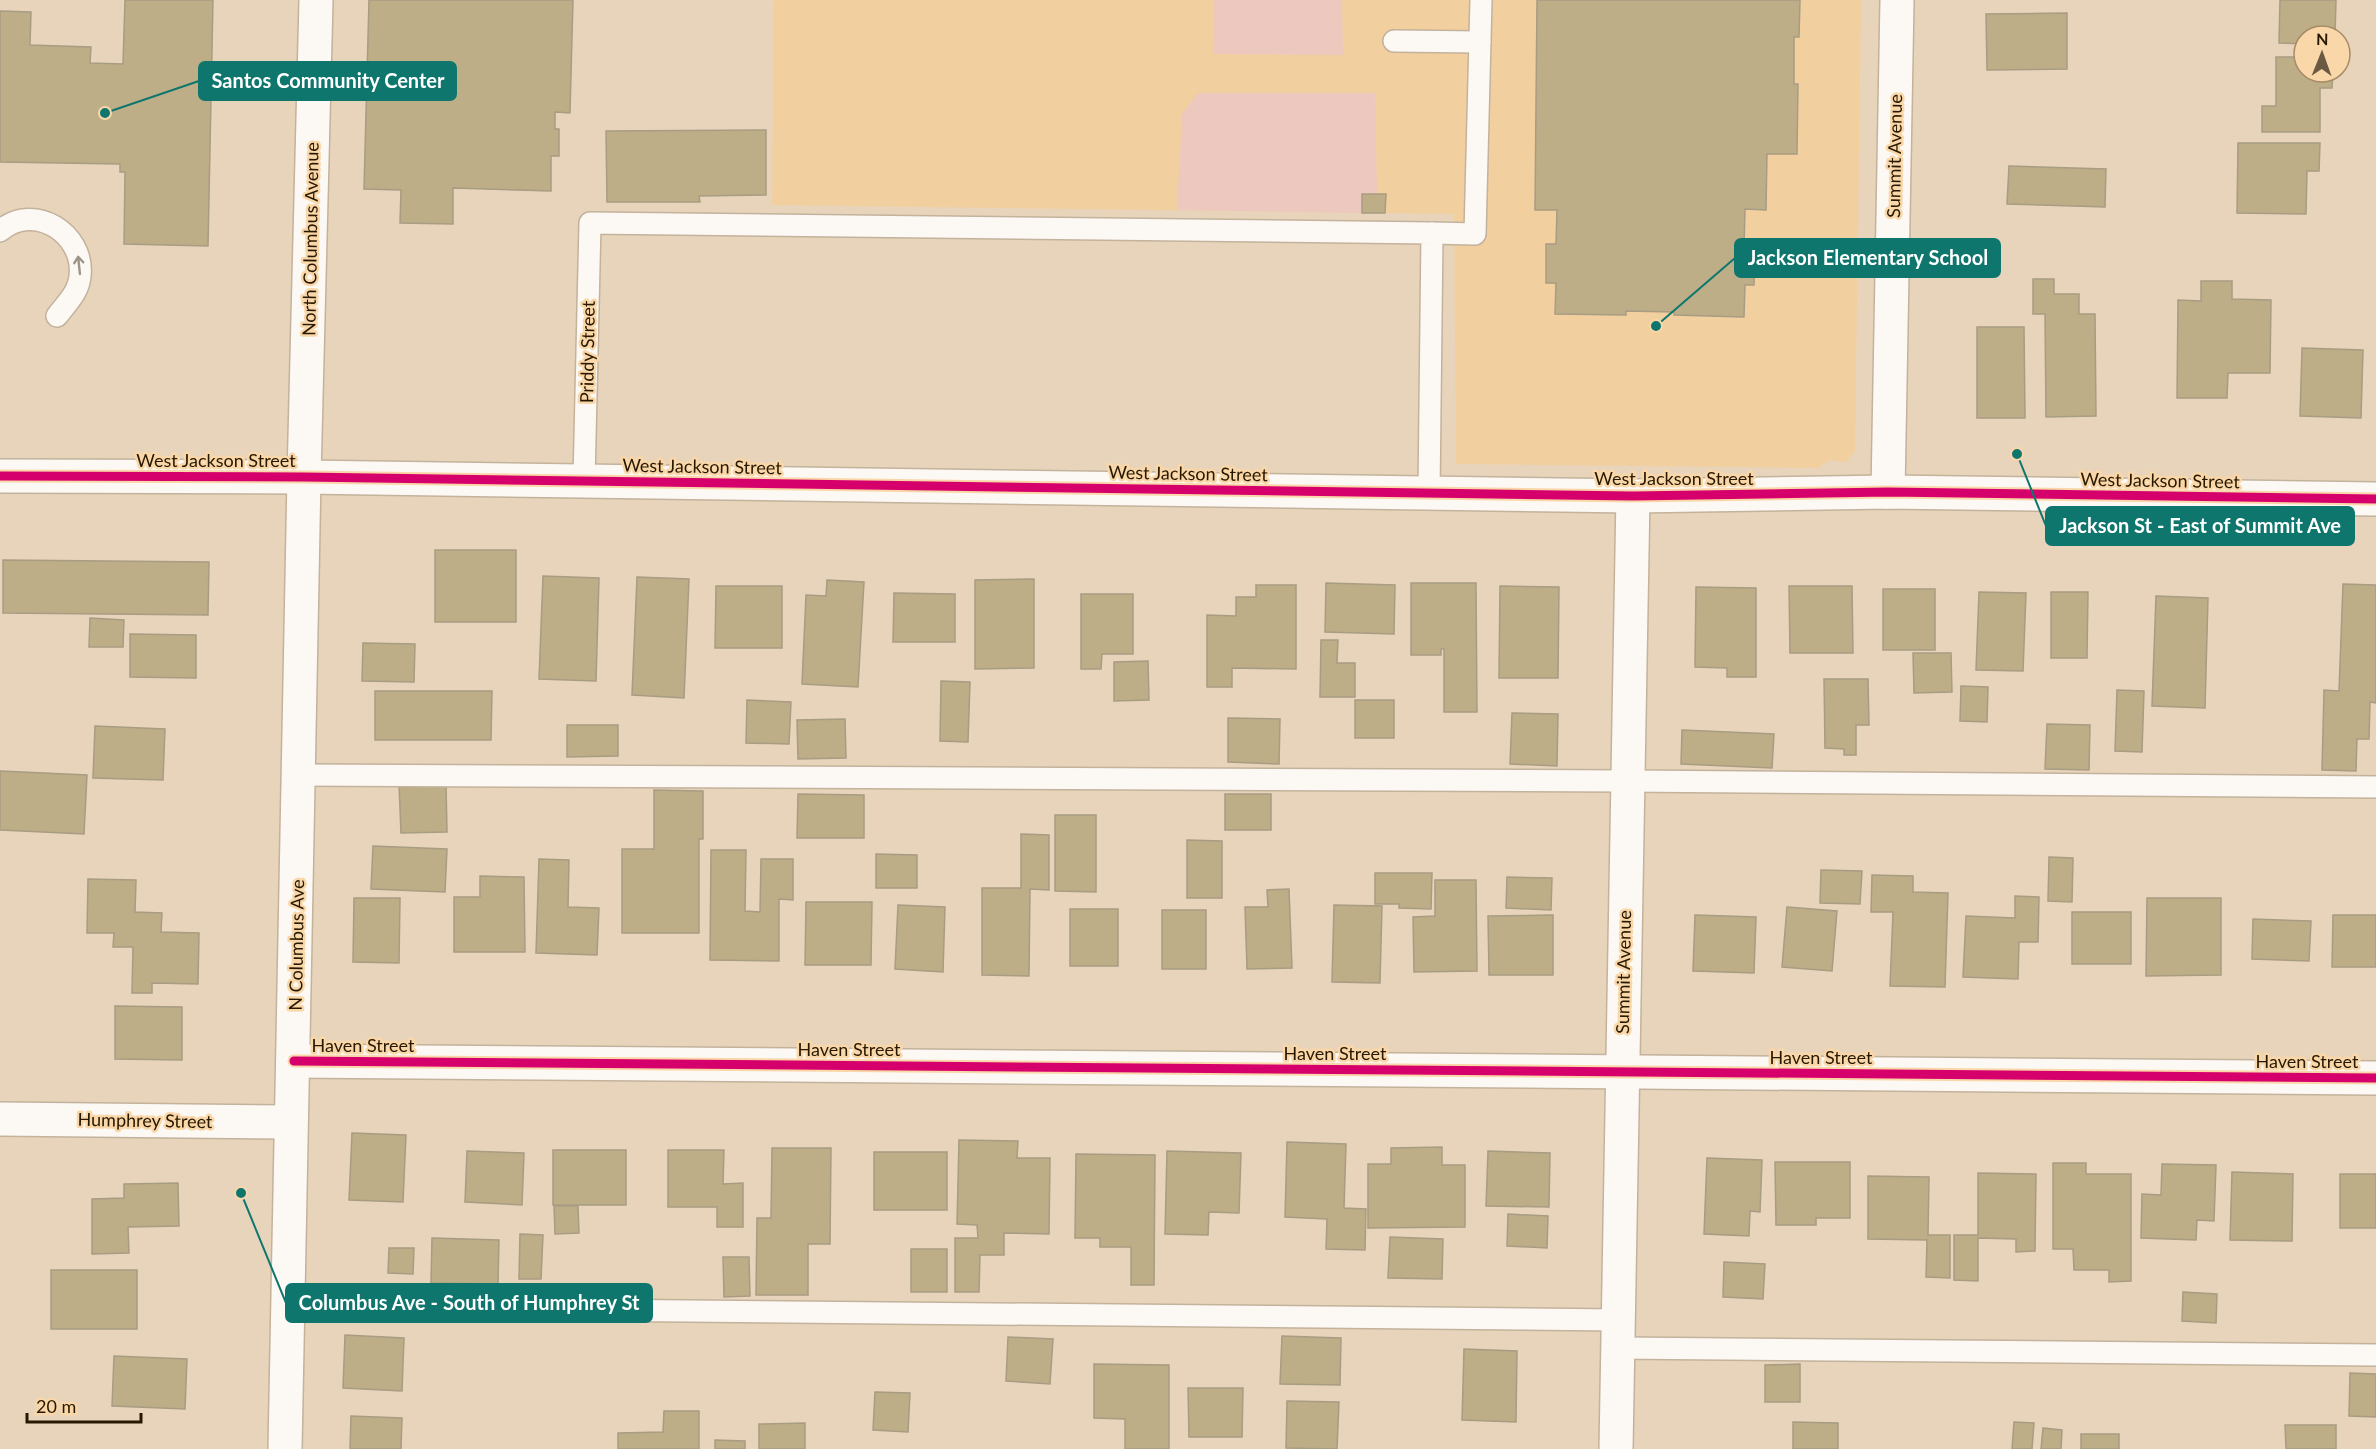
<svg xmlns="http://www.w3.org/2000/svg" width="2376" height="1449" viewBox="0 0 2376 1449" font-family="Lato,sans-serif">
  <rect width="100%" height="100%" fill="#e8d4bb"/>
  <!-- built -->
  <path fill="#f2cf9f" d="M774 0H1861L1855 451 1846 462 1829 460 1818 468 1456 464 1454 214 772 205Z"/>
  <!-- green -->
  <g fill="#ecc8be">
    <path d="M1214 0H1342L1343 55 1213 54Z"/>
    <path d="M1198 93H1375L1377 194H1362V213L1177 210 1182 114Z"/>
  </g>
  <!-- building -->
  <g fill="#bdae87" stroke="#a89c83" stroke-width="1.5">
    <path d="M125 0H213L208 246 124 244 125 172H120V164L0 162V11L31 12 30 45 91 47 90 63 123 64Z"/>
    <path d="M369 0H573L570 113 555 112V129H559V156H551V191L453 188V224L400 223 401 190 364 189Z"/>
    <path d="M1537 0H1800L1799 37H1794V84H1798L1797 154H1767L1766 210 1745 209 1744 247H1755L1754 285H1745L1744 317 1674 315V312L1626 311V315L1555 314 1556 283H1546V244H1556L1557 210H1535Z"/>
    <path d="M2280 0H2336L2335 36H2304V44L2279 43Z"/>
    <path d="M2067 13V69L1987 70 1986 14Z"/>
    <path d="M2276 57H2304V72H2333L2332 88H2320V132H2262V106H2276Z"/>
    <path d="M766 130V195L699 196 700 202H607L606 131Z"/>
    <path d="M2238 143H2320L2319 171H2307L2306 214 2237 213Z"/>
    <path d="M2009 166 2106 169 2105 207 2007 204Z"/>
    <path d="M1362 194H1386L1385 213H1362Z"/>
    <path d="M2033 279H2054V294H2079V314H2095L2096 416 2046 417 2045 314H2033Z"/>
    <path d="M2201 281H2232V299L2271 300 2270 373H2228L2227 398H2177L2178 300 2201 301Z"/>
    <path d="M1977 327H2024L2025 418H1977Z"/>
    <path d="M2302 348 2363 350 2361 418 2300 416Z"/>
    <rect x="435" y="550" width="81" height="72"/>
    <path d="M3 560 209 562 208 615 3 613Z"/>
    <path d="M543 576 599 578 596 681 539 679Z"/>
    <path d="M637 577 689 579 684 698 632 695Z"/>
    <path d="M1034 579V668L975 669V580Z"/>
    <path d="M827 580 864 582 858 687 802 684 806 595 826 596Z"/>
    <path d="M1326 583 1395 585 1394 634 1325 632Z"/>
    <path d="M1411 583H1476L1477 712H1444V649H1441V655H1411Z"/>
    <path d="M2343 584 2376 585V703L2370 702 2369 739H2357L2356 771 2322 770 2324 690 2339 691Z"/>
    <path d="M1256 585H1296V669L1232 668V687H1207V615L1236 616V597H1256Z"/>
    <path d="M716 586H782V648H715Z"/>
    <path d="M1500 586 1559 587 1558 678H1499Z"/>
    <path d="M1789 586H1852L1853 653H1790Z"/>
    <path d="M1696 587 1756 588V677H1727V668L1695 667Z"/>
    <rect x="1883" y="589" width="52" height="61"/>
    <path d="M1979 592 2026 593 2023 671 1976 670Z"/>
    <path d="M2051 592H2088L2087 658H2051Z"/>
    <path d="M894 593 955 594V642H893Z"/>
    <path d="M1081 594H1133V654H1102L1101 669H1081Z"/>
    <path d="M2156 596 2208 598 2205 708 2152 706Z"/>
    <path d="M90 618 124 620 123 647H89Z"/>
    <path d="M130 634 196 635V678L130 677Z"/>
    <path d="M1321 640H1338L1337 663H1355V697H1320Z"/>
    <path d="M363 643 415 644 414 682 362 681Z"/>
    <path d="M1913 653H1951L1952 692 1914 693Z"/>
    <path d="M1148 661 1149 700 1114 701V662Z"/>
    <path d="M1824 679H1868L1869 725H1856V755H1844V749L1825 748Z"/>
    <path d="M941 681 970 682 968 742 940 741Z"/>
    <path d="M1961 686 1988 687 1987 722 1960 721Z"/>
    <path d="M2117 690 2144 691 2142 752 2115 751Z"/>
    <path d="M375 691H492L491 740H375Z"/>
    <path d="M747 700 791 702 789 744 746 743Z"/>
    <rect x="1355" y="700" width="39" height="38"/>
    <path d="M1512 713 1558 714 1557 766 1510 764Z"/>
    <path d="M1228 718 1280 719 1279 764 1228 762Z"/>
    <path d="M845 719 846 758 798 759 797 720Z"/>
    <path d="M2047 724 2090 725 2089 770 2045 769Z"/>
    <path d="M567 725H618V756L567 757Z"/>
    <path d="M95 726 165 729 163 780 93 778Z"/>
    <path d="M1682 730 1774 734 1772 768 1681 764Z"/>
    <path d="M0 771 87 775 84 834 0 830Z"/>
    <path d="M446 782 447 832 401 833 399 784Z"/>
    <path d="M654 790 703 791V839H699V933H622V849H654Z"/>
    <path d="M798 794 864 795V838H797Z"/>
    <rect x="1225" y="794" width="46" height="36"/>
    <path d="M1055 815H1096V892L1055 891Z"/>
    <path d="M1021 834 1049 835V890L1030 889 1029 976 982 975V888H1021Z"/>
    <path d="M1187 840 1222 841V898H1187Z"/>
    <path d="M373 846 447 849 445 892 371 889Z"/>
    <path d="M711 850H746L745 911 760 912 761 859H793V900L779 899V961L710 960Z"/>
    <path d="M876 854 917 855V888H876Z"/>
    <path d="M2049 857 2073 858 2072 902 2048 901Z"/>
    <path d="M539 859 569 860 568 907 599 908 597 955 536 953Z"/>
    <path d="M1821 870 1862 871 1860 904 1820 903Z"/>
    <path d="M1375 873H1432L1431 909 1399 908V904H1375Z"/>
    <path d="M1872 875 1913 876V892L1948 893 1945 987 1890 986 1893 912H1871Z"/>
    <path d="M480 876 524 877 525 952H454V897H480Z"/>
    <path d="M1507 877 1552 878 1551 910 1506 908Z"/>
    <path d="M88 879 136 880 135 912 162 913 161 932 199 933 198 984 152 983V993H132L133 947H113L114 933H87Z"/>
    <path d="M1435 880H1476L1477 971 1414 972 1413 917 1435 916Z"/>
    <path d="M1289 889 1292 968 1247 969 1245 907H1268L1267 890Z"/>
    <path d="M2015 896 2039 897 2038 942H2019L2018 979 1963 977 1966 916 2015 918Z"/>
    <path d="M354 898H400L399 963 353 962Z"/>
    <path d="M2147 898H2221V975L2146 976Z"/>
    <path d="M806 902H872L871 965H805Z"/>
    <path d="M898 905 945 907 943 972 895 969Z"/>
    <path d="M1334 905 1382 906 1380 983 1332 982Z"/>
    <path d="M1787 907 1837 911 1832 971 1782 967Z"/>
    <rect x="1070" y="909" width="48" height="57"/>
    <rect x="1162" y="910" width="44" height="59"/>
    <rect x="2072" y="912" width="59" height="52"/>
    <path d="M1553 915V975H1489L1488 916Z"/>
    <path d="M1695 915 1756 917 1754 973 1693 971Z"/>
    <path d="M2333 915H2376V967H2332Z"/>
    <path d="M2253 919 2311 921 2309 961 2252 959Z"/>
    <path d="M115 1006 182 1007V1060L115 1059Z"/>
    <path d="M352 1133 406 1135 403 1202 349 1200Z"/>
    <path d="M959 1140 1018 1141 1017 1158H1050L1049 1234 1004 1233V1255H980L979 1292H955V1238H978L977 1225 957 1224Z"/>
    <path d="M1287 1142 1346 1144 1344 1208 1366 1209 1365 1250 1326 1249 1327 1219 1285 1217Z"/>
    <path d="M1442 1147V1165H1465V1227L1368 1228V1164H1391V1148Z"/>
    <path d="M772 1148H831L830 1244H808V1295H756L757 1218H771Z"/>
    <rect x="553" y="1150" width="73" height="55"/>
    <path d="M668 1150H724L723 1184 743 1183V1227H717V1207H668Z"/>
    <path d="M467 1151 524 1153 522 1205 465 1202Z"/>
    <path d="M1167 1151 1241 1153 1239 1213 1209 1212 1208 1235 1165 1234Z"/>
    <path d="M1488 1151 1550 1153 1549 1207 1486 1206Z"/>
    <rect x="874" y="1152" width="73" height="58"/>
    <path d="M1076 1154 1155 1155 1154 1285H1131V1247H1100V1238H1075Z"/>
    <path d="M1707 1158 1762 1160 1760 1212 1750 1211 1749 1236 1704 1234Z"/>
    <path d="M1775 1162H1850V1218H1816V1225H1776Z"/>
    <path d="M2053 1163H2086V1174H2131V1281L2109 1282V1270H2074L2073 1249H2053Z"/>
    <path d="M2162 1164 2216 1165 2214 1221 2197 1220 2196 1240 2141 1238 2142 1194 2161 1195Z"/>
    <path d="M2232 1172 2293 1174 2292 1241 2230 1240Z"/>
    <path d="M1978 1173 2036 1174 2035 1251 2016 1252V1239L1978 1238V1281L1954 1280V1235H1978Z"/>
    <rect x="2340" y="1174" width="36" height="54"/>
    <path d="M1868 1176 1929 1177 1928 1235H1950V1278L1926 1277 1927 1240 1868 1239Z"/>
    <path d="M178 1183 179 1226 128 1227 129 1253 92 1254V1199L124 1198V1184Z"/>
    <path d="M554 1206H578L579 1233 555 1234Z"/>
    <path d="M1508 1214 1548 1216 1547 1248 1507 1246Z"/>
    <path d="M520 1234 543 1235 541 1279H519Z"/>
    <path d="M1390 1237 1443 1239 1442 1279 1388 1278Z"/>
    <path d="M432 1238 499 1240 498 1284 431 1283Z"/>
    <path d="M389 1248H414L413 1274 388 1273Z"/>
    <rect x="911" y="1249" width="36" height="43"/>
    <path d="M723 1257H749L750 1296 724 1297Z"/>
    <path d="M1724 1262 1765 1264 1763 1299 1723 1297Z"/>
    <rect x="51" y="1270" width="86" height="59"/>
    <path d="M2183 1292 2217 1294 2216 1323 2182 1321Z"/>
    <path d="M345 1335 404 1338 402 1391 343 1388Z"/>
    <path d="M1282 1336 1341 1338 1340 1385 1280 1384Z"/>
    <path d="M1008 1337 1053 1339 1050 1384 1006 1381Z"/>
    <path d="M1464 1349 1517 1351 1516 1422 1462 1420Z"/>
    <path d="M114 1356 187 1359 185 1409 112 1406Z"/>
    <path d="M1094 1364 1169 1365V1449H1125V1419L1094 1418Z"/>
    <path d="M1800 1364V1402H1765V1365Z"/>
    <path d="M2350 1373 2376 1374V1417L2349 1416Z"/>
    <path d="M1188 1388H1243L1242 1437H1189Z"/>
    <path d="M875 1392 910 1393 908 1432 873 1430Z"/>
    <path d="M1287 1401 1339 1402 1337 1449 1286 1448Z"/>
    <path d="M664 1411H699V1449H618V1433L663 1432Z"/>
    <path d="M351 1416 402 1418 401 1449H350Z"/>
    <path d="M1793 1422 1838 1423V1449H1793Z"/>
    <path d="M2014 1422 2034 1423 2032 1449H2012Z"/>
    <path d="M805 1423V1449H759V1424Z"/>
    <path d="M2285 1425H2336V1449H2286Z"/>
    <path d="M2043 1428 2062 1430 2061 1449H2041Z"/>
    <rect x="2081" y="1434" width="38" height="15"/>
    <path d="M715 1440 745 1441V1449H715Z"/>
  </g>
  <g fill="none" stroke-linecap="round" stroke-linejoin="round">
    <!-- service casing -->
    <g stroke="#c3b29c" stroke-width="24">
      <g id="service">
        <path d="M1394 41 1480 42"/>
        <path d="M0 231C34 201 85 234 80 276 79 292 66 304 57 316"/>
        <path d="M1432 233 1475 234 1481 0"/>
        <path d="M584 481 590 223 1432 233 1429 493"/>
        <path d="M298 775 1627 781 2376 787"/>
        <path d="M287 1307 1619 1320"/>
        <path d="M1619 1348 2376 1355"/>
      </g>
    </g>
    <!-- minor casing -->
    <g stroke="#c3b29c" stroke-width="36">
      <g id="minor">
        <path d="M294 1061 2376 1078"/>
        <path d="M0 1119 290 1122"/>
        <path d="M1616 1449 1633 496"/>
      </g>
    </g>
    <!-- tertiary casing -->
    <g stroke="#c3b29c" stroke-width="36">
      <g id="tertiary">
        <path d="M0 476 304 477 1633 496 1888 492 2376 499"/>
        <path d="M1888 492 1897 0"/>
      </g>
    </g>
    <!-- secondary casing -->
    <g stroke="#c3b29c" stroke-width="36">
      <path id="secondary" d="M285 1449 304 477 316 0"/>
    </g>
    <!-- service -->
    <use href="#service" stroke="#fcf9f5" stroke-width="21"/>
    <!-- minor -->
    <use href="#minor" stroke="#fcf9f5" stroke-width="33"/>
    <!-- tertiary -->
    <use href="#tertiary" stroke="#fcf9f5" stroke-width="33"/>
    <!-- secondary -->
    <use href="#secondary" stroke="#fcf9f5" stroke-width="33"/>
    <!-- cycleway casing -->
    <g stroke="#fad7a9" stroke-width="13">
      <g id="cycleway">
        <path d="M0 476 304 477 1633 496 1888 492 2376 499"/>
        <path d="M294 1061 2376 1078"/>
      </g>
    </g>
    <!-- cycleway -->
    <use href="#cycleway" stroke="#d6006c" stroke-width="9"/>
  </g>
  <!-- one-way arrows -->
  <defs><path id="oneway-shaft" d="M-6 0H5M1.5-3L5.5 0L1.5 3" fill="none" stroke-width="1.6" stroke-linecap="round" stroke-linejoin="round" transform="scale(1.5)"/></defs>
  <use stroke="#9c9487" href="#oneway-shaft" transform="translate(79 265) rotate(-96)"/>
  <g text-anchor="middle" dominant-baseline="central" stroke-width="5" stroke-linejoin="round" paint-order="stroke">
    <!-- street labels -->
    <g font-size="18" fill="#271801" stroke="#fad7a9">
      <text transform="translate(1894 156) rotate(-89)">Summit Avenue</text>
      <text transform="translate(310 239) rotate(-89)">North Columbus Avenue</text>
      <text transform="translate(587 352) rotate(-89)">Priddy Street</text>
      <text x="216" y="460">West Jackson Street</text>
      <text transform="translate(702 466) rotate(1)">West Jackson Street</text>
      <text transform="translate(1188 473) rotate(1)">West Jackson Street</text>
      <text x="1674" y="478">West Jackson Street</text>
      <text transform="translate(2160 480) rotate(1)">West Jackson Street</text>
      <text transform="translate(296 945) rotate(-89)">N Columbus Ave</text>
      <text transform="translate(1623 972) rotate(-89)">Summit Avenue</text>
      <text x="363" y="1045">Haven Street</text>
      <text x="849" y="1049">Haven Street</text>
      <text x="1335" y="1053">Haven Street</text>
      <text x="1821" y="1057">Haven Street</text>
      <text x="2307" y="1061">Haven Street</text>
      <text transform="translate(145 1120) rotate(1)">Humphrey Street</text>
    </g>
  </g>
  <!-- callouts -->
  <path fill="none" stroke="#0f766e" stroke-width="2" d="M105 113L199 81M1656 326L1735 258M2017 454L2046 526M241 1193L286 1303"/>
  <g fill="#0f766e" stroke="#fad7a9" stroke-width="2">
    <circle cx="105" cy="113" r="6"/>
    <circle cx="1656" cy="326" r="6"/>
    <circle cx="2017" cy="454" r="6"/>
    <circle cx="241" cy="1193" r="6"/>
  </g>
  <g fill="#0f766e" stroke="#0f766e" stroke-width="2">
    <rect x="199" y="62" width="257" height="38" rx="6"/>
    <rect x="1735" y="239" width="265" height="38" rx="6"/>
    <rect x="2046" y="507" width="308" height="38" rx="6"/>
    <rect x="286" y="1284" width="366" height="38" rx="6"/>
  </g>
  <g font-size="20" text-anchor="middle" font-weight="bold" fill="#fff">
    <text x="328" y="88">Santos Community Center</text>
    <text x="1868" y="265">Jackson Elementary School</text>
    <text x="2200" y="533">Jackson St - East of Summit Ave</text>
    <text x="469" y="1310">Columbus Ave - South of Humphrey St</text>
  </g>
  <!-- north arrow -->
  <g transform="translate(2322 54) rotate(1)"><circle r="28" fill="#fad7a9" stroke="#a68b66" stroke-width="1.5"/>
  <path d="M0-4.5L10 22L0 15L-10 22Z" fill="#6b5a42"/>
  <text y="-9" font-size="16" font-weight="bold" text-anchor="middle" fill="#271801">N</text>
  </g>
  <!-- scale -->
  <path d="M27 1413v9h114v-9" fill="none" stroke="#271801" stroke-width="3"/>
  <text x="36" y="1413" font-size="18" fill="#271801" stroke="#fad7a9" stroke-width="4.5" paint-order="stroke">20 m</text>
</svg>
